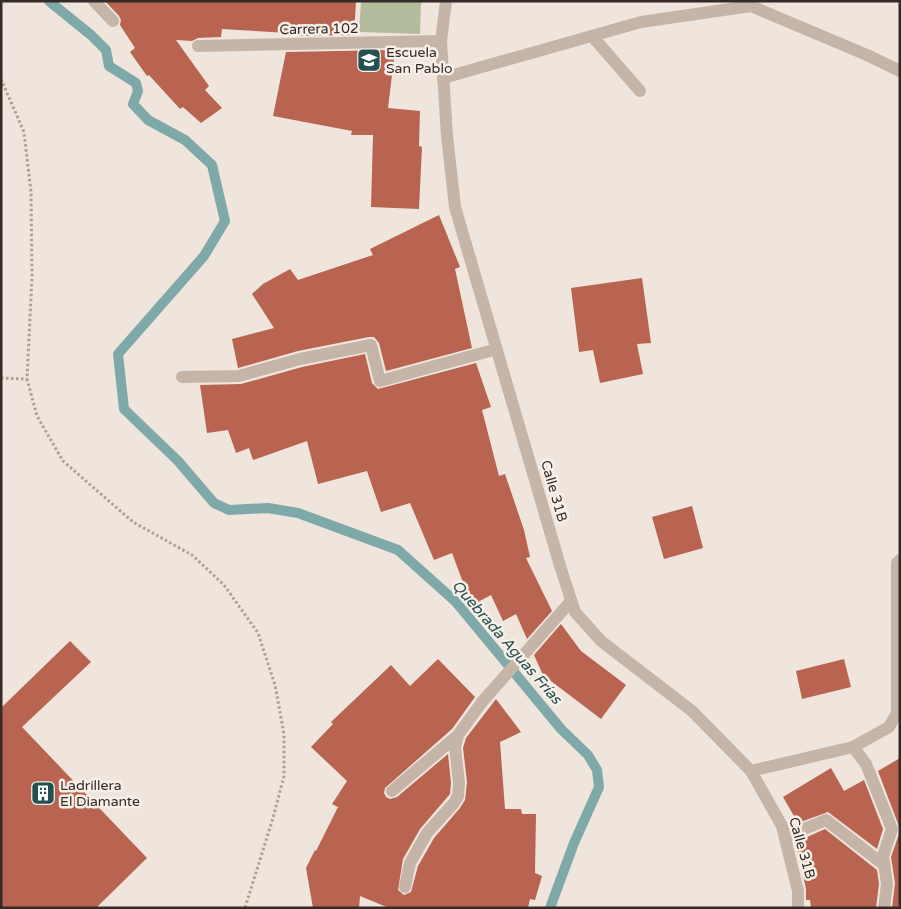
<svg xmlns="http://www.w3.org/2000/svg" width="901" height="909" viewBox="0 0 901 909" font-family="'Varela Round',sans-serif">
  <rect width="100%" height="100%" fill="#efe5dc"/>
  <!-- green -->
  <path fill="#b4bc9e" d="M361 1H421L420 34 359 32Z"/>
  <g fill="none" stroke-linecap="round" stroke-linejoin="round">
    <!-- stream -->
    <path stroke="#7ea9a8" stroke-width="10" d="M49 1 91 35 106 50 109 66 136 83 138 91 133 104 148 120 185 140 212 165 225 221 204 256 118 354 124 409 178 461 214 503 229 510 268 508 298 513 398 550 456 602 561 729 588 755 597 770 599 787 574 843 550 908"/>
  </g>
  <!-- building -->
  <g fill="#b86451">
    <path d="M105 1H356L354 35 289 36V33L222 29 221 37 198 38 192 41 176 40 209 86 205 90 222 108 201 123 183 107 180 109 149 75 147 76 130 52 135 48 120 25 121 20 119 16Z"/>
    <path d="M395 50 388 108 420 111 419 146 422 147 419 209 371 207 373 135H351L352 131 273 116 286 52Z"/>
    <path d="M439 215 460 267 455 269 472 348 386 371 379 343 374 337H369L298 351 238 368 232 339 274 328 252 294 263 284 290 269 298 280 373 255 370 249Z"/>
    <path d="M642 278 651 343 637 344 643 374 600 383 593 350 579 352 571 288Z"/>
    <path d="M365 354 372 383 378 389 476 363 491 407 482 410 499 476 505 474 524 530 530 557 526 558 552 611 527 639 516 614 503 621 491 595 476 603 474 599 470 601 452 553 434 560 410 503 381 512 367 471 318 484 307 441 253 460 249 448 236 453 228 430 207 433 200 385 241 384 302 367Z"/>
    <path d="M692 506 703 548 664 559 652 517Z"/>
    <path d="M561 624 581 651 626 685 601 719 543 675 534 655Z"/>
    <path d="M70 641 91 662 22 727 147 858 96 908H1V705L3 706Z"/>
    <path d="M438 659 475 697 452 729 385 788 384 793 386 797 390 799 397 797 448 754 451 783 450 794 420 829 403 859 398 890 404 895 411 892 418 866 434 838 460 808 465 800 467 782 463 748 466 738 496 699 521 732 500 742 505 809H521L522 814H536L535 873 542 876 535 900 530 899 528 908H389L360 896 359 908H313L306 868 315 850 316 851 338 807 332 804 347 781 311 747 333 724 331 722 391 665 410 686Z"/>
    <path d="M844 659 851 687 802 699 796 671Z"/>
    <path d="M900 758V829L878 771Z"/>
    <path d="M831 768 844 791 864 780 883 829 877 849 828 812 798 823 783 797Z"/>
    <path d="M825 829 877 870 879 884 876 908H811L810 900H806V889L796 844 807 837Z"/>
    <path d="M900 831V908H892L895 883 891 857Z"/>
  </g>
  <g fill="none" stroke-linecap="round" stroke-linejoin="round">
    <!-- path -->
    <g stroke="#b19f94" stroke-width="3" stroke-dasharray="2.5 2.5" stroke-linecap="butt">
      <path d="M1 79 24 132 31 192 32 277 27 379 37 416 63 461 133 522 192 555 224 585 258 633 275 685 284 734V776L273 818 245 908"/>
      <path d="M1 378 27 379"/>
    </g>
    <!-- service -->
    <g stroke="#c5b5a9" stroke-width="12">
      <path d="M592 36 640 91"/>
      <path d="M443 78 641 22 751 6 867 55 900 71"/>
    </g>
    <!-- minor -->
    <g stroke="#c5b5a9" stroke-width="12">
      <path d="M94 1 113 21"/>
      <path d="M198 46 441 41"/>
      <path d="M853 747 866 764 892 829 883 856 887 884 884 908"/>
      <path d="M751 771 853 747 889 727 897 713V563L900 560"/>
      <path d="M392 791 458 735"/>
      <path d="M785 837 826 820 884 865"/>
      <path d="M405 887 410 863 414 856 427 833 454 803 458 796 459 783 455 747 458 735 482 702 571 601"/>
    </g>
    <!-- tertiary -->
    <g stroke="#c5b5a9" stroke-width="12">
      <path d="M446 1 441 41 447 136 455 207 561 569 575 612 601 641 692 711 751 771 782 826 798 891V908"/>
      <path d="M182 377 239 376 300 359 371 345 380 381 497 349"/>
    </g>
  </g>
  <!-- icons -->
  <defs>
    <g id="school-square" transform="scale(1.25)"><rect x="-9" y="-9" width="18" height="18" rx="4" fill="#235050" stroke="#f7efe8"/><path d="M0-5L7-2L0 1L-7-2ZM-4 1L0 2.5L4 1V4Q0 6-4 4Z" fill="#fff"/></g>
    <g id="building-square" transform="scale(1.25)"><rect x="-9" y="-9" width="18" height="18" rx="4" fill="#235050" stroke="#f7efe8"/><path d="M-4-6H4V6H1V3H-1V6H-4ZM-2.5-4.3h1.7v1.8h-1.7ZM.8-4.3h1.7v1.8H.8ZM-2.5-1h1.7V.8h-1.7ZM.8-1h1.7V.8H.8Z" fill="#fff"/></g>
  </defs>
  <g fill-rule="evenodd">
    <use href="#school-square" x="369" y="60"/>
    <use href="#building-square" x="43" y="793"/>
  </g>
  <g text-anchor="middle" dominant-baseline="central" stroke-width="5" stroke-linejoin="round" paint-order="stroke">
    <!-- street labels -->
    <g font-size="14" fill="#342b28" stroke="#f7efe8">
      <text transform="translate(319 29) rotate(-1)">Carrera 102</text>
      <text transform="translate(554 491) rotate(74)">Calle 31B</text>
      <text transform="translate(802 848) rotate(74)">Calle 31B</text>
    </g>
    <!-- poi labels -->
    <g font-size="14" fill="#342b28" stroke="#f7efe8" text-anchor="start">
      <text x="386" y="52">Escuela<tspan x="386" dy="16">San Pablo</tspan></text>
      <text x="60" y="785">Ladrillera<tspan x="60" dy="16">El Diamante</tspan></text>
    </g>
    <!-- water labels -->
    <g font-size="15" font-style="italic" fill="#235050" stroke="#f7efe8">
      <text transform="translate(507 642) rotate(49)">Quebrada Aguas Frías</text>
    </g>
  </g>
  <!-- border -->
  <rect width="901" height="909" fill="none" stroke="#342b28" stroke-width="5"/>
</svg>
